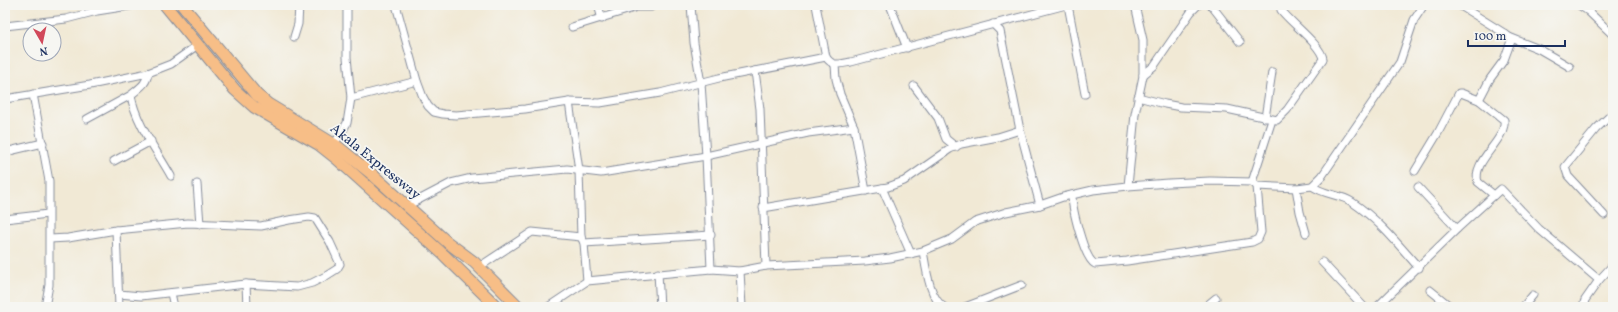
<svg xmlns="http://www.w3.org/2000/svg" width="1618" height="312" viewBox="0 0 1618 312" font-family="Vollkorn,serif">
  <rect width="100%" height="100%" fill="#f6f6f2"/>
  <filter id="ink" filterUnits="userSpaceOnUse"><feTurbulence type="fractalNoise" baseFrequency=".025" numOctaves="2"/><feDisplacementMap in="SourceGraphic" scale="8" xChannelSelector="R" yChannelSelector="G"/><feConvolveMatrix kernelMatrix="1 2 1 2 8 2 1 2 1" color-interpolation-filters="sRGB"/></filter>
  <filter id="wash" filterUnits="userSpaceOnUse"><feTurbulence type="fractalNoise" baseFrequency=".012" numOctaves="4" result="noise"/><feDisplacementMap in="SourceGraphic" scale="16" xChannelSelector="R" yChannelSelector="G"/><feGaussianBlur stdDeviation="0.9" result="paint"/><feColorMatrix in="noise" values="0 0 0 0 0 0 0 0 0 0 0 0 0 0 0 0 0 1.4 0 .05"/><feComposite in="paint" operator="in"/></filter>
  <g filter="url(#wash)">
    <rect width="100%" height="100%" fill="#f1e9d5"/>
  </g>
  <g filter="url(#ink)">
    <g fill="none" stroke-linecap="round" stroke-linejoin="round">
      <!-- minor casing -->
      <g stroke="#868c9a" stroke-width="9">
        <g id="minor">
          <path d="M347 5V57L351 98 417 81"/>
          <path d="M396 5 417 81 423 97 428 106 434 112 443 114 456 115 525 109 569 102 600 103 660 93 719 78 826 57 816 5"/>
          <path d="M598 5 602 19"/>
          <path d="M691 5 694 43 701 83 706 156 711 269"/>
          <path d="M890 5 907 48"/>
          <path d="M1068 5 1085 94"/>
          <path d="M1211 5 1240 42"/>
          <path d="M1459 5 1504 33 1509 37 1511 41 1504 60 1490 79 1479 100"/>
          <path d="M1579 5 1588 11 1613 35"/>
          <path d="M993 24 1000 31 1020 130 1040 205"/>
          <path d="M5 26 66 19 97 11 135 5"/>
          <path d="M572 27 637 7H651"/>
          <path d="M294 37 298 24 299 5"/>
          <path d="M1509 37 1539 49 1570 67"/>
          <path d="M826 57C832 67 840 64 851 62L1066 5"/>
          <path d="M835 65 836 79 840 94 854 127 866 191"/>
          <path d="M755 71 760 109 766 266"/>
          <path d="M148 73C147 84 139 88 131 95 135 122 157 151 171 176"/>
          <path d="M1143 75 1154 66 1191 12 1198 5"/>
          <path d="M914 86 938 118 946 139 956 147"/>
          <path d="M33 94 49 181V285L45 307"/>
          <path d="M1138 97 1165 104 1181 107 1227 109 1277 120 1287 110 1323 59C1321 45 1291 23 1281 10"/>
          <path d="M5 99 90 85 148 73 171 64 199 44"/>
          <path d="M569 102 579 170 581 237 584 243 587 281 711 269 740 271 766 266 865 261 890 258 923 251 952 239 975 222 1006 212 1040 205 1063 197 1093 190 1128 186 1169 183 1210 181 1252 182 1257 186 1297 188 1312 186 1322 176 1400 62 1414 20 1424 5"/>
          <path d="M1265 118 1272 72"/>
          <path d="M87 119 131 95"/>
          <path d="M334 145 347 123 351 98"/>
          <path d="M5 152 43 143"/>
          <path d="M114 161 151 141"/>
          <path d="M1415 171 1438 133 1459 93H1461L1479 100 1504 120C1507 140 1471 161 1478 182L1494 195"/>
          <path d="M1252 182 1272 120"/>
          <path d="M197 184 200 224"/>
          <path d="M1128 186 1135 114 1143 76V40L1135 5"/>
          <path d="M1312 186C1324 195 1340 194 1352 202 1379 220 1398 244 1419 268"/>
          <path d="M1418 187 1457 229"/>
          <path d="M882 188 911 254"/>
          <path d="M1296 188 1300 212 1306 233"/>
          <path d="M1072 195C1072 208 1084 259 1095 264L1127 261 1252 242 1258 239 1261 232 1257 186"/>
          <path d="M407 206 451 183 472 178 567 169 601 173 706 156 808 133 854 127"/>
          <path d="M763 208 888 187 904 181 950 149 961 144 998 137 1020 130"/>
          <path d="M1604 215 1568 176 1565 167 1596 129 1613 113"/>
          <path d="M5 219 48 214"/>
          <path d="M116 230 119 307"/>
          <path d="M50 239 68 238 116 230 188 223 261 226 289 220 309 217 315 218 330 242 340 264 337 269 326 276 312 283 297 287 246 284 141 296 119 294"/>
          <path d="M584 243 711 235"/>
          <path d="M923 251C926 267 929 298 944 307"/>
          <path d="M1322 262 1364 307"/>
          <path d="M479 267 532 232 581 237"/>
          <path d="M740 271 742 307"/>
          <path d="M658 273 660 307"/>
          <path d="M246 284 247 307"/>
          <path d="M1430 290 1451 307"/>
          <path d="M171 293 174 307"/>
          <path d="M548 307 587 281"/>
          <path d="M965 307 1022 285"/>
          <path d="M1205 307 1216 298"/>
          <path d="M1377 307 1457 229 1501 189 1539 229 1599 280"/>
          <path d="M1523 307 1533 295"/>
          <path d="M1586 307 1584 303 1585 300 1599 280 1613 265"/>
        </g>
      </g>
      <!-- primary casing -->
      <g stroke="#868c9a" stroke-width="13">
        <g id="primary">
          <path d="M165 5 235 90 254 107 318 144 337 159 444 255 497 307"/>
          <path d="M182 5 257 95 268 104 337 146 373 175 447 242 474 262 519 307"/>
        </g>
      </g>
      <!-- minor -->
      <use href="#minor" stroke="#fff" stroke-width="7"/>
      <!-- primary -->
      <use href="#primary" stroke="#f7be87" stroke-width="11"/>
    </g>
  </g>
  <g text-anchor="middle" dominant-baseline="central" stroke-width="3.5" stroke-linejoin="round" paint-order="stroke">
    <!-- street labels -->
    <g font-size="14" fill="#1b2f5e" stroke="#f6f6f2">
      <text transform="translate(375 162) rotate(39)">Akala Expressway</text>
    </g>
  </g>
  <!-- margin -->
  <rect width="1618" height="312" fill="none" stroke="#f6f6f2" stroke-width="20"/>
  <!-- north arrow -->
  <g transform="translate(42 42) rotate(171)"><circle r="19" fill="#f6f6f2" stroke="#9ea6b7"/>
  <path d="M0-3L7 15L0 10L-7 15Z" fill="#d1495b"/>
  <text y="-6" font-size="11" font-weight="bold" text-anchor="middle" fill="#1b2f5e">N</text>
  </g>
  <!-- scale -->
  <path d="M1468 40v6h97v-6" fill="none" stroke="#1b2f5e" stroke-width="2"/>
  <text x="1474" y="40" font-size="12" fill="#1b2f5e" stroke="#f6f6f2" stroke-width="3" paint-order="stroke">100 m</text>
</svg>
